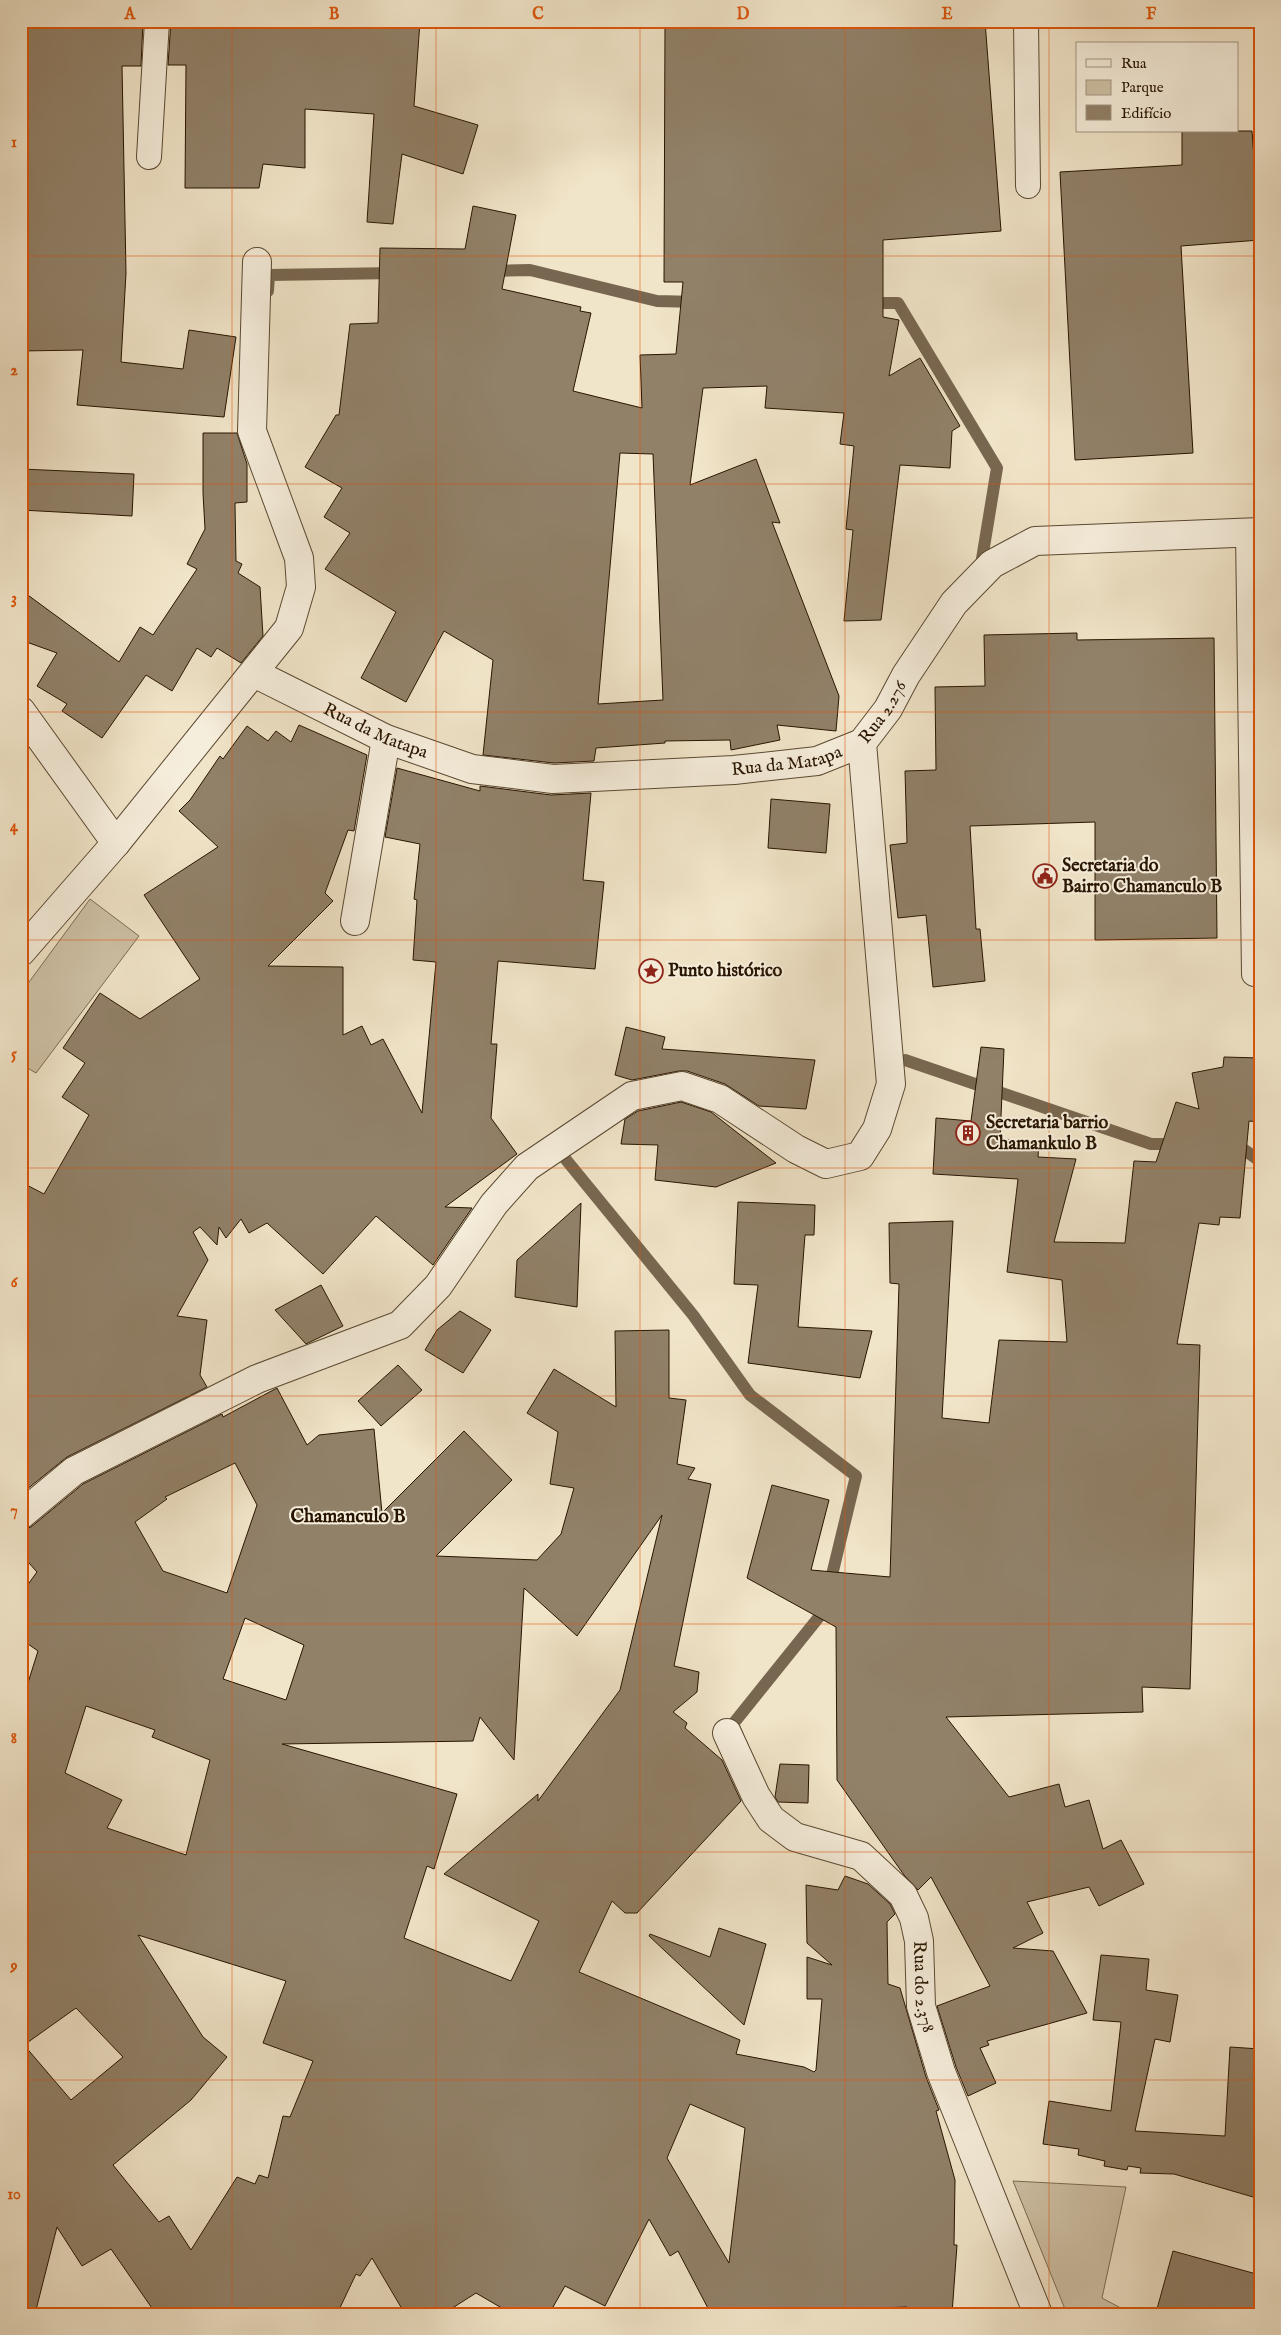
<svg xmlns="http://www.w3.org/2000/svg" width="1281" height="2335" viewBox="0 0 1281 2335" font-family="'IM FELL English',serif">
  <rect width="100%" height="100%" fill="#f1e5c9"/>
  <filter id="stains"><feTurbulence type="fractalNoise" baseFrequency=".004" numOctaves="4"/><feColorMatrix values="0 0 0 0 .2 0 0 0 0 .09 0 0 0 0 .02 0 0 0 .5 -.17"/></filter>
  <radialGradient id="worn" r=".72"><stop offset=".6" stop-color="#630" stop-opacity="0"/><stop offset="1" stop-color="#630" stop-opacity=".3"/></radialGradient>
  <!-- green -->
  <g fill="#cfc2a7" stroke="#7c6c54">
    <path d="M90 899 139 936 36 1073 21 1064V993Z"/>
    <path d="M1013 2181 1126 2187 1102 2298 1132 2314H1067Z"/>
  </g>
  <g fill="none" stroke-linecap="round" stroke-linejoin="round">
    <!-- stream -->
    <g stroke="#786750" stroke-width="12">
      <path d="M488 271 530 270 657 301 697 302"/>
      <path d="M268 291 269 275 396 273"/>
      <path d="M867 303H898L997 468 980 571"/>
      <path d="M905 1060 1151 1144H1178"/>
      <path d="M1233 1144H1236L1260 1161"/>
      <path d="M554 1145 693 1315 750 1395 856 1476 823 1612 733 1724 738 1736"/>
    </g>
  </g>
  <!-- building -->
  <g fill="#918169" stroke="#281500" fill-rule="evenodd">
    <path d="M21 21H143L141 66H122L126 273 121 362 183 369 189 330 236 337 224 417 77 405 83 350 21 351Z"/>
    <path d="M171 21H420L414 106 478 125 463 174 402 154 393 224 367 222 374 114 305 109V168L263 164 259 188H185L186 65H168Z"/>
    <path d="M665 21H985L1001 231 883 240V317L899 320 889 376 920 358 960 426 952 431 950 468 900 465 881 620 844 621 853 530 846 529 854 446 840 444 844 413 765 408 767 386 703 388 690 485 756 459 780 523 772 522 839 696 836 731 777 725 780 740 731 750 730 740 665 741V743L596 748 594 761 554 763 483 755 493 660 444 631 406 702 361 678 396 612 325 569 350 533 324 517 342 488 305 467 336 415H339L350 324 378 323 380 248 465 249 473 206 516 215 502 289 581 307 580 311 591 313 573 391 642 408 640 355 676 354 683 282H664ZM620 453 653 454 663 700 598 704Z"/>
    <path d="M1182 131H1252L1260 240 1181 246 1193 453 1075 460 1060 172 1182 165Z"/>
    <path d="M203 433H237L247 464V502L235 503 236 561 242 564 238 573 260 587 263 636 241 663 217 648 211 657 197 648 172 691 146 675 102 738 62 711 67 704 37 686 57 653 21 640V590L119 662 140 627 153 635 197 569 187 564 205 529 203 493Z"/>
    <path d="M21 469 134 474 132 516 21 510Z"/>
    <path d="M1077 633V640L1214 638 1217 938 1095 940V822L970 826 976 929H980L985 981 933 987 926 915 898 918 890 845 907 843 905 771 936 770 935 687 985 686 984 635Z"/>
    <path d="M299 725 367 755 354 831 348 830 325 893 333 901 268 966 343 967V1035L362 1026 371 1045 383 1039 422 1113 436 962 413 960 417 900 414 899 420 844 385 837 397 768 480 791V786L551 795 591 793 583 880 604 882 595 969 498 961 491 1044H497L491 1118 517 1154 445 1207 472 1208 433 1265 376 1216 323 1274 267 1223 249 1233 241 1219 226 1238 219 1227 217 1245 200 1227 193 1232 208 1260 177 1316 207 1320 200 1375 207 1387 67 1457 21 1494V1182L44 1194 89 1115 62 1097 85 1063 63 1048 100 993 140 1019 200 979 144 895 218 847 179 811 190 800 220 756 223 759 247 726 268 741 276 731 291 742Z"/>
    <path d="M771 799 830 804 826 853 768 848Z"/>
    <path d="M626 1027 665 1037 662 1049 815 1060 806 1109 759 1106 725 1084 687 1071H679L632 1080 615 1075Z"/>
    <path d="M981 1047 1004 1049 1000 1139 1039 1141 1038 1157 1076 1159 1054 1242 1125 1243 1134 1161 1156 1162 1176 1102 1199 1109 1192 1073 1223 1067 1224 1057 1260 1058V1122L1249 1121 1240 1218 1220 1217 1219 1225 1199 1223 1177 1344 1200 1345 1190 1689 1142 1687 1143 1712 946 1717 1009 1797 1059 1784 1065 1807 1089 1800 1103 1849 1121 1840 1144 1884 1099 1906 1089 1887 1027 1902 1043 1933 1013 1948 1053 1951 1087 2013 987 2041 989 2045 980 2048 996 2083 968 2096 956 2067 937 2006 990 1986 931 1877 918 1890 904 1875 837 1780 836 1627 747 1578 772 1485 829 1500 811 1570 890 1577 899 1284 890 1283 889 1223 953 1221 942 1418 989 1423 999 1340 1067 1342 1062 1280 1007 1272 1018 1179 933 1174 936 1118 971 1121Z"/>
    <path d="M681 1102 711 1112 776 1163 716 1187 655 1180 658 1145 621 1144 625 1119 638 1111Z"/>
    <path d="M738 1202 815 1205 814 1235H805L798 1327 872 1331 860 1378 748 1363 758 1285 734 1284Z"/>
    <path d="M581 1203 577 1307 515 1297 517 1260Z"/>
    <path d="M321 1285 343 1326 306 1344 275 1310Z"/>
    <path d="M460 1311 491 1330 463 1373 425 1350 437 1330Z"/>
    <path d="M669 1330V1398L686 1400 677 1464 695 1468 688 1479 711 1484 674 1666 699 1672 697 1692 673 1712 687 1723 685 1728 722 1760 741 1801 637 1913H625L612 1901 579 1972 740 2040 736 2054 804 2067 814 2072 816 2070 822 1999H807V1957L832 1965 807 1943 806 1885 838 1890 845 1876 868 1884 890 1904 895 1914 887 1922 888 1984 900 1988 926 2077 939 2110 936 2111 955 2180 954 2245H957L952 2314H907V2307L795 2311 756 2308 759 2314H711L678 2251 670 2256 649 2219 605 2306 565 2286 549 2314H512L476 2293 443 2314H405L372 2258 360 2276 356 2274 337 2314H156L111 2249 82 2266 57 2227 35 2314H21V1705L38 1651 21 1639V1594L37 1572 21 1554V1530L31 1527 83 1484 222 1414 223 1417 277 1388 307 1445 319 1435 374 1429 382 1513 464 1431 512 1480 436 1556 537 1560 561 1534 574 1488 550 1484 558 1432 527 1413 554 1369 616 1407 615 1331ZM235 1463 257 1505 227 1593 163 1571 135 1522 167 1499 165 1497ZM662 1515 620 1690 538 1801V1794L444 1874 539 1921 511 1981 404 1938 427 1866 434 1869 457 1794 282 1744 473 1741 480 1717 514 1760 524 1588 577 1636ZM245 1618 304 1645 286 1700 223 1679ZM86 1706 155 1730 152 1737 210 1760 186 1855 107 1828 122 1800 65 1773ZM138 1935 286 1981 263 2043 313 2061 290 2117 283 2116 268 2178 259 2175 255 2184 237 2177 191 2250 169 2216 159 2222 113 2165 191 2100 227 2057 203 2037ZM76 2008 123 2057 71 2100 24 2045ZM690 2104 745 2128 729 2263 667 2158Z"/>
    <path d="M398 1365 422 1390 381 1426 358 1401Z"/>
    <path d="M780 1764 809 1765 808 1803 778 1802 775 1797Z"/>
    <path d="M719 1928 766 1944 744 2025 649 1936 650 1934 710 1957Z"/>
    <path d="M1101 1955 1149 1959 1146 1990 1178 1995 1170 2042 1155 2039 1135 2131 1225 2136 1230 2047 1260 2049V2199L1174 2174 1140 2173 1141 2168 1128 2166 1127 2170 1104 2166 1105 2161 1078 2155 1079 2149 1043 2144 1049 2101 1111 2111 1121 2022 1093 2020Z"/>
    <path d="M1173 2251 1260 2275V2314H1173L1157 2309Z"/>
  </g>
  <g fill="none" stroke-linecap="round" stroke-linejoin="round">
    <!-- service casing -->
    <g stroke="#5a4932" stroke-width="26">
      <g id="service">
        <path d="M1026 21 1028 186"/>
        <path d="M149 157 157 21"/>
        <path d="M1248 532 1254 974"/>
      </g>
    </g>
    <!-- minor casing -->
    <g stroke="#5a4932" stroke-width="30">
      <g id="minor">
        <path id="s1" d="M254 673 386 739 472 769 553 779 734 770 817 761 862 743"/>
        <path d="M21 711 116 843"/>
        <path d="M355 921 386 739"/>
        <path d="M21 952 116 843 289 628 301 587 299 558 252 431 257 262"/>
        <path id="s2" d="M21 1515 74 1471 257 1379 400 1325 438 1286 494 1204 527 1167 632 1096 682 1086 720 1099 796 1149 826 1164 860 1156 877 1129 891 1084 862 743 888 709 906 675 954 603 992 564 1035 541 1260 532"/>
        <path id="s3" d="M727 1733 756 1796 771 1819 795 1837 861 1856 903 1895 914 1918 919 1941 921 2006 941 2072 1038 2314"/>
      </g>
    </g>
    <!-- service -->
    <use href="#service" stroke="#f6eedc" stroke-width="24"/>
    <!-- minor -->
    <use href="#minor" stroke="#f6eedc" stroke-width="28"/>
  </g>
  <!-- grid -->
  <path fill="none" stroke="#de560b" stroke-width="1" stroke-opacity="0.55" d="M232 21V2314M436 21V2314M640 21V2314M845 21V2314M1049 21V2314M21 256H1260M21 484H1260M21 712H1260M21 940H1260M21 1168H1260M21 1396H1260M21 1624H1260M21 1852H1260M21 2080H1260"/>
  <!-- icons -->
  <defs>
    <g id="civic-ring" transform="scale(1.25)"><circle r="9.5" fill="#f6eedc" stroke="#8f2418" stroke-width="1.5"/><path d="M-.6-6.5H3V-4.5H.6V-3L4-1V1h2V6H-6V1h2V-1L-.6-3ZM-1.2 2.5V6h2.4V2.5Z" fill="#8f2418"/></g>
    <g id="sight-ring" transform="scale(1.25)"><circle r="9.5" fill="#f6eedc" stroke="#8f2418" stroke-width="1.5"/><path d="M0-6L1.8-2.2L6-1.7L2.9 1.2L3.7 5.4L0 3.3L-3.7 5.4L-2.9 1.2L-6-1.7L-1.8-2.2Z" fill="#8f2418"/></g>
    <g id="building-ring" transform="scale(1.25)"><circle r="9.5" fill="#f6eedc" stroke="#8f2418" stroke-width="1.5"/><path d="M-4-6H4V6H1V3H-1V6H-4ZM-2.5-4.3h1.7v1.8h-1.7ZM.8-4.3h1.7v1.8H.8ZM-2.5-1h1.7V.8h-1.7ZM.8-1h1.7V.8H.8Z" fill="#8f2418"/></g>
  </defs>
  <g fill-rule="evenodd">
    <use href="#civic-ring" x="1045" y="876"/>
    <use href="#sight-ring" x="651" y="971"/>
    <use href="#building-ring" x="968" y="1133"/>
  </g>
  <g text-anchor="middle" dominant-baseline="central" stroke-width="4" stroke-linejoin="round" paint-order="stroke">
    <!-- street labels -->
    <g font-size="18" fill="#281500" stroke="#f6eedc">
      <text stroke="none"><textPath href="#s2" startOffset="1466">Rua 2.276</textPath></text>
      <text stroke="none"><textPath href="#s1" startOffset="135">Rua da Matapa</textPath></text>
      <text stroke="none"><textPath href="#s1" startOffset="555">Rua da Matapa</textPath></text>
      <text stroke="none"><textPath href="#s3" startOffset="348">Rua do 2.378</textPath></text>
    </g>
    <!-- poi labels -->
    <g font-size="18" font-weight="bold" fill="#281500" stroke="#f6eedc" text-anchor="start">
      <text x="1062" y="866">Secretaria do<tspan x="1062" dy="21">Bairro Chamanculo B</tspan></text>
      <text x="668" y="971">Punto histórico</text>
      <text x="986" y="1123">Secretaria barrio<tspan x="986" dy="21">Chamankulo B</tspan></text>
    </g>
    <!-- neighbourhood labels -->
    <g font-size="19" font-weight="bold" fill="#281500" stroke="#f6eedc">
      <text x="348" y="1517">Chamanculo B</text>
    </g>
  </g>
  <!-- margin -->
  <rect width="1281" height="2335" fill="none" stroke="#f1e5c9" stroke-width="55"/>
  <!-- legend -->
  <rect x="1076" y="42" width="162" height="90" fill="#f6eedc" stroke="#a49784"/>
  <rect x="1086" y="59" width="25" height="8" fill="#f6eedc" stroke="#a49784"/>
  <text x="1121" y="68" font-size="15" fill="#281500">Rua</text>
  <rect x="1086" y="80" width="25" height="15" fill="#cfc2a7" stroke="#a49784"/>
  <text x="1121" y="92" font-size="15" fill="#281500">Parque</text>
  <rect x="1086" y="105" width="25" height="15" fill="#918169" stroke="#a49784"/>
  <text x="1121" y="118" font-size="15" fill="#281500">Edifício</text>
  <rect x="28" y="28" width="1226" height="2280" fill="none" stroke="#de560b" stroke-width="2"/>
  <g font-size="16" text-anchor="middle" font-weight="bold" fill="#de560b">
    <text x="130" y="19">A</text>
    <text x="334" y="19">B</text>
    <text x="538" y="19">C</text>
    <text x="743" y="19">D</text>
    <text x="947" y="19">E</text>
    <text x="1151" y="19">F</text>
    <text x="14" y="147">1</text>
    <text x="14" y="375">2</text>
    <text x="14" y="603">3</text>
    <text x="14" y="831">4</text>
    <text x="14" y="1059">5</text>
    <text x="14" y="1287">6</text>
    <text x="14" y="1515">7</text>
    <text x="14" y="1743">8</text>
    <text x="14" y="1971">9</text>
    <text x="14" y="2199">10</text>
  </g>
  <rect width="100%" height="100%" filter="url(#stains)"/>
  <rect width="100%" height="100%" fill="url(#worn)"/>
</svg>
